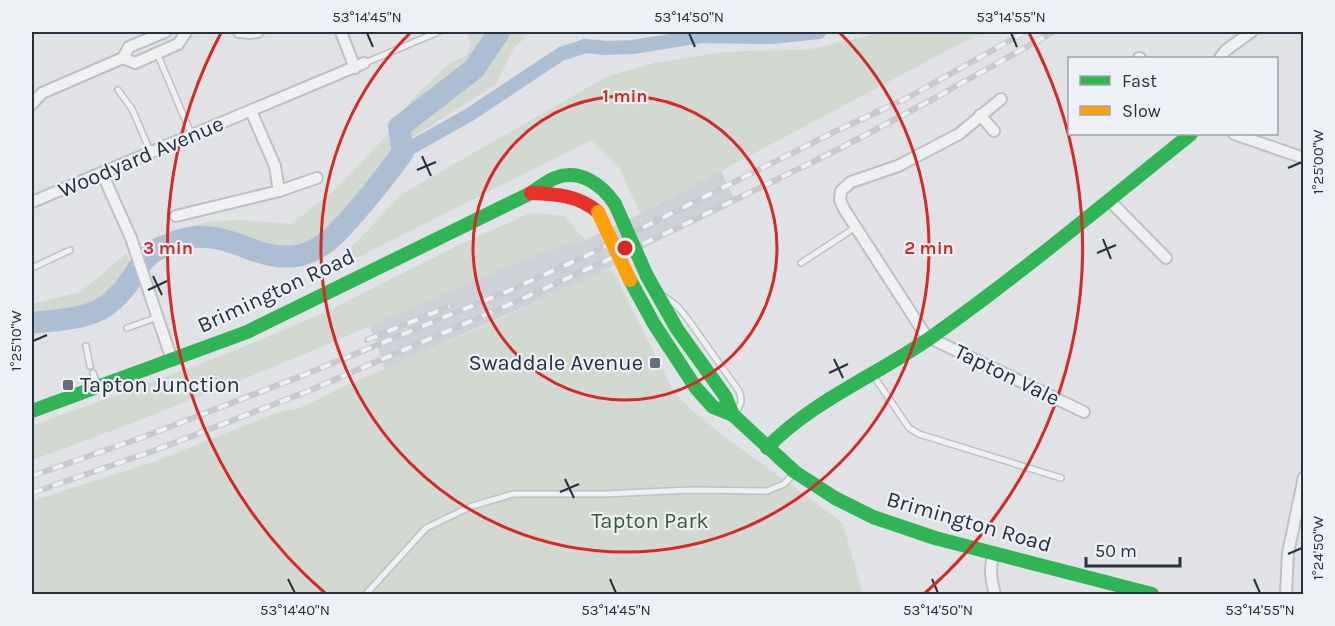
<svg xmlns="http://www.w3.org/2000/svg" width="1335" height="626" viewBox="0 0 1335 626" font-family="Karla,sans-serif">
  <rect width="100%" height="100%" fill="#e0e2e5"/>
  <!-- built -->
  <path fill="#cdd2d9" d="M721 171 736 203 648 246 602 272 385 369 370 326 543 252 585 240 640 214Z"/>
  <!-- green -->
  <g fill="#d1d9d0">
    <path d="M466 32H531L514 48 496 84 409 140 357 204 316 242 280 250 234 235 191 230 147 250 144 246 155 237 207 222 237 220 292 224 339 186 387 135 412 99 450 63 467 55 471 45Z"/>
    <path d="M885 32H982L640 214 620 169 591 140 359 257 341 258 402 194 606 77 654 63 723 52 811 49Z"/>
    <path d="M530 213 564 216 585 240 543 252C374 325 205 399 32 460V426L224 355 328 311 455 247Z"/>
    <path d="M126 254 132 265 117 288 96 306 32 316V304L80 292Z"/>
    <path d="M612 269 673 390 689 408 724 436 843 523 863 594H32V501L156 461 276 413 300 408 345 386 477 329 602 272Z"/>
  </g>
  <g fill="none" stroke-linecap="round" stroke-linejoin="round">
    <!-- canal -->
    <path stroke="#acbfd2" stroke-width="14" d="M403 152 469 115 561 54 585 46 606 48 633 47 701 36 771 37 819 32"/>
    <!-- river -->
    <path stroke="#acbfd2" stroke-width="22" d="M32 323C53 320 79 320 99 310 112 304 126 288 134 275 138 269 142 261 147 257 155 249 165 246 175 242 200 231 226 239 250 249 305 270 327 246 361 206 376 188 390 171 403 152L399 127 474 69 499 32"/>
    <!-- lane casing -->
    <g stroke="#bec0c3" stroke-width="8">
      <g id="lane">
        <path d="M157 53 192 136"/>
        <path d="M365 63 438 32"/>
        <path d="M118 90 132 109 151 153"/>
        <path d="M801 263 856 227"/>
        <path d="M32 268 70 250"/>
        <path d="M665 297 678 307 687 318 739 391C743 401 741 406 734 414"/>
        <path d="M127 328 158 317"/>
        <path d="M86 346 90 366"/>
        <path d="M93 373 98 386"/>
        <path d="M873 375 909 428 919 434 1061 478"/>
        <path d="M366 594 426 528 472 506 513 494H604L691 490 767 491 784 484 794 473"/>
      </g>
    </g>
    <!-- street casing -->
    <g stroke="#bec0c3" stroke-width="14">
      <g id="street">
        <path d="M239 32 250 33 258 32"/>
        <path d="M341 32 355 68"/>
        <path d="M123 58 129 47 165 32"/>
        <path d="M1139 58H1140"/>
        <path d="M1220 58 1226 50 1251 32"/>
        <path d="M32 104 42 93 123 58 135 63 178 44 186 32"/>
        <path d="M980 115 994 131"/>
        <path d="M1234 134 1304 158"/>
        <path d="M102 173 131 238 172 360"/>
        <path d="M279 191 317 178"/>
        <path d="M1109 200 1166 258"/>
        <path d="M32 202 364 63"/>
        <path d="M176 216 279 191 275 166 251 111"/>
        <path d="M930 338 1084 412"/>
        <path d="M928 339 844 209 840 200 841 191 851 182 898 166 959 134 1001 99"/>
        <path d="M994 553C989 568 991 580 995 594"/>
        <path d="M1286 594 1288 553 1304 477"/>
      </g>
    </g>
    <!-- lane -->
    <use href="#lane" stroke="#eff0f2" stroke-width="5"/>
    <!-- street -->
    <use href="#street" stroke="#eff0f2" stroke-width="10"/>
    <!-- fast -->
    <g stroke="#30b455" stroke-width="14">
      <path d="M647 276 677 329 725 396 733 415 795 472 835 498 873 517 935 538 1152 594"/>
      <path d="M630 280 654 324 696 388 713 407 733 415"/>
      <path d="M32 411 247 332 531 193C539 188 547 181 555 178 580 168 602 185 615 204"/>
      <path d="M767 448C810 402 881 373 933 336 1022 273 1106 202 1191 134"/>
    </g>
    <!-- jam -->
    <path stroke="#e5322d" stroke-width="14" d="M531 193C556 194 578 195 598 212"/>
    <!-- rail casing -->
    <g stroke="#c8cacd" stroke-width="6">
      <g id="rail">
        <path d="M367 340 450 306"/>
        <path d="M32 476 146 436 304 375 508 291 586 256 830 134 909 97 1025 32"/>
        <path d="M32 493 153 451 306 392 513 303 673 230 837 150 935 98 1053 32"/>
      </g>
    </g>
    <!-- rail -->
    <use href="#rail" stroke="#edf1f6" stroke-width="4" stroke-dasharray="11" stroke-linecap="butt"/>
    <!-- fast-bridge -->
    <path stroke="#30b455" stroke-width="14" d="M615 204 647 276"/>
    <!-- slow-bridge -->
    <path stroke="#ff9f0a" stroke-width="14" d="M598 212 630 280"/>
  </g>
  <!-- ticks -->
  <path fill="none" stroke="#26303f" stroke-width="2" d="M367 33 373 47M689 33 695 47M1011 33 1017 47M422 156 431 176M1288 168 1302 162M417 170 436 162M1103 239 1111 259M1097 253 1116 245M153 276 162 295M148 290 167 281M33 341 47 335M834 359 843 378M829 373 848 364M565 479 574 498M560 492 579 484M1288 554 1302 548M288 579 295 593M610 579 616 593M932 579 938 593M1254 579 1260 593"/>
  <!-- distance rings -->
  <g fill="none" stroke="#d62828" stroke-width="3">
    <circle cx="625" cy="248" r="152"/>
    <path d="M840 33A304 304 0 1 1 410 33"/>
    <path d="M325 593A457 457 0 0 1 221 33M1029 33A457 457 0 0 1 925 593"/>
  </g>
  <!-- markers -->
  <g fill="#676e79" stroke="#edf1f6" stroke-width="2">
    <rect x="649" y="357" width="12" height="12" rx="3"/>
    <rect x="62" y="379" width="12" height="12" rx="3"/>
  </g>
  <g text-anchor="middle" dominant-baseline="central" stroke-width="4.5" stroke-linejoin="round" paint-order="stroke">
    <!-- street labels -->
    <g font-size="22" fill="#26303f" stroke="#edf1f6">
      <text transform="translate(141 157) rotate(-23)">Woodyard Avenue</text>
      <text transform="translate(276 291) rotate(-25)">Brimington Road</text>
      <text transform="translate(1007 375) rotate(26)">Tapton Vale</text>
      <text transform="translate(969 522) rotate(16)">Brimington Road</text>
    </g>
    <!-- poi labels -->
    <g font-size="22" fill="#26303f" stroke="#edf1f6" text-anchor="end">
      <text x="643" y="363">Swaddale Avenue</text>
      <text x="80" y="385" text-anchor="start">Tapton Junction</text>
    </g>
    <!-- park labels -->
    <g font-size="22" fill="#3b5c33" stroke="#edf1f6">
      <text x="650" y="521">Tapton Park</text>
    </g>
  </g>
  <circle cx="625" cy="248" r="9" fill="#d62828" stroke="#edf1f6" stroke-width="3"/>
  <g font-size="18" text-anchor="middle" font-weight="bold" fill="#d62828" stroke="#edf1f6" stroke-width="4.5" stroke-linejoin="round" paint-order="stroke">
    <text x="625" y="102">1 min</text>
    <text x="929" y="254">2 min</text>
    <text x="168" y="254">3 min</text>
  </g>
  <!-- border -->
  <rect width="1335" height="626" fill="none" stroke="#edf1f6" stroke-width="66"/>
  <!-- legend -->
  <rect x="1068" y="57" width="210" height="78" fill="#edf1f6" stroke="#9da4ad" stroke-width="1.5"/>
  <rect x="1080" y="76" width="30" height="9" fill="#30b455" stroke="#9da4ad" stroke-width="1.5"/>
  <text x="1122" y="87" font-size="18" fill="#26303f">Fast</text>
  <rect x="1080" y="106" width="30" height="9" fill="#ff9f0a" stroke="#9da4ad" stroke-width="1.5"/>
  <text x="1122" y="117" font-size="18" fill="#26303f">Slow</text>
  <!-- scale -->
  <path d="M1086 557v9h94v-9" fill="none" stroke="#26303f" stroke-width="3"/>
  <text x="1095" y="557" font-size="18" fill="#26303f" stroke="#edf1f6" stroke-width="4.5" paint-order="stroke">50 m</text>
  <rect x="33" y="33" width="1269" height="560" fill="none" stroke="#26303f" stroke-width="2"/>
  <g font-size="15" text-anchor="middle" fill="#26303f">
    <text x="367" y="22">53°14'45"N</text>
    <text x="689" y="22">53°14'50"N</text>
    <text x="1011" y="22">53°14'55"N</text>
    <text transform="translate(1318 162) rotate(-90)" y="5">1°25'00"W</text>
    <text transform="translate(16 341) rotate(-90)" y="5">1°25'10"W</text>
    <text transform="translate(1318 548) rotate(-90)" y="5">1°24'50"W</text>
    <text x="295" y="615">53°14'40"N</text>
    <text x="616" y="615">53°14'45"N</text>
    <text x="938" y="615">53°14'50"N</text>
    <text x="1260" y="615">53°14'55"N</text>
  </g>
</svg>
